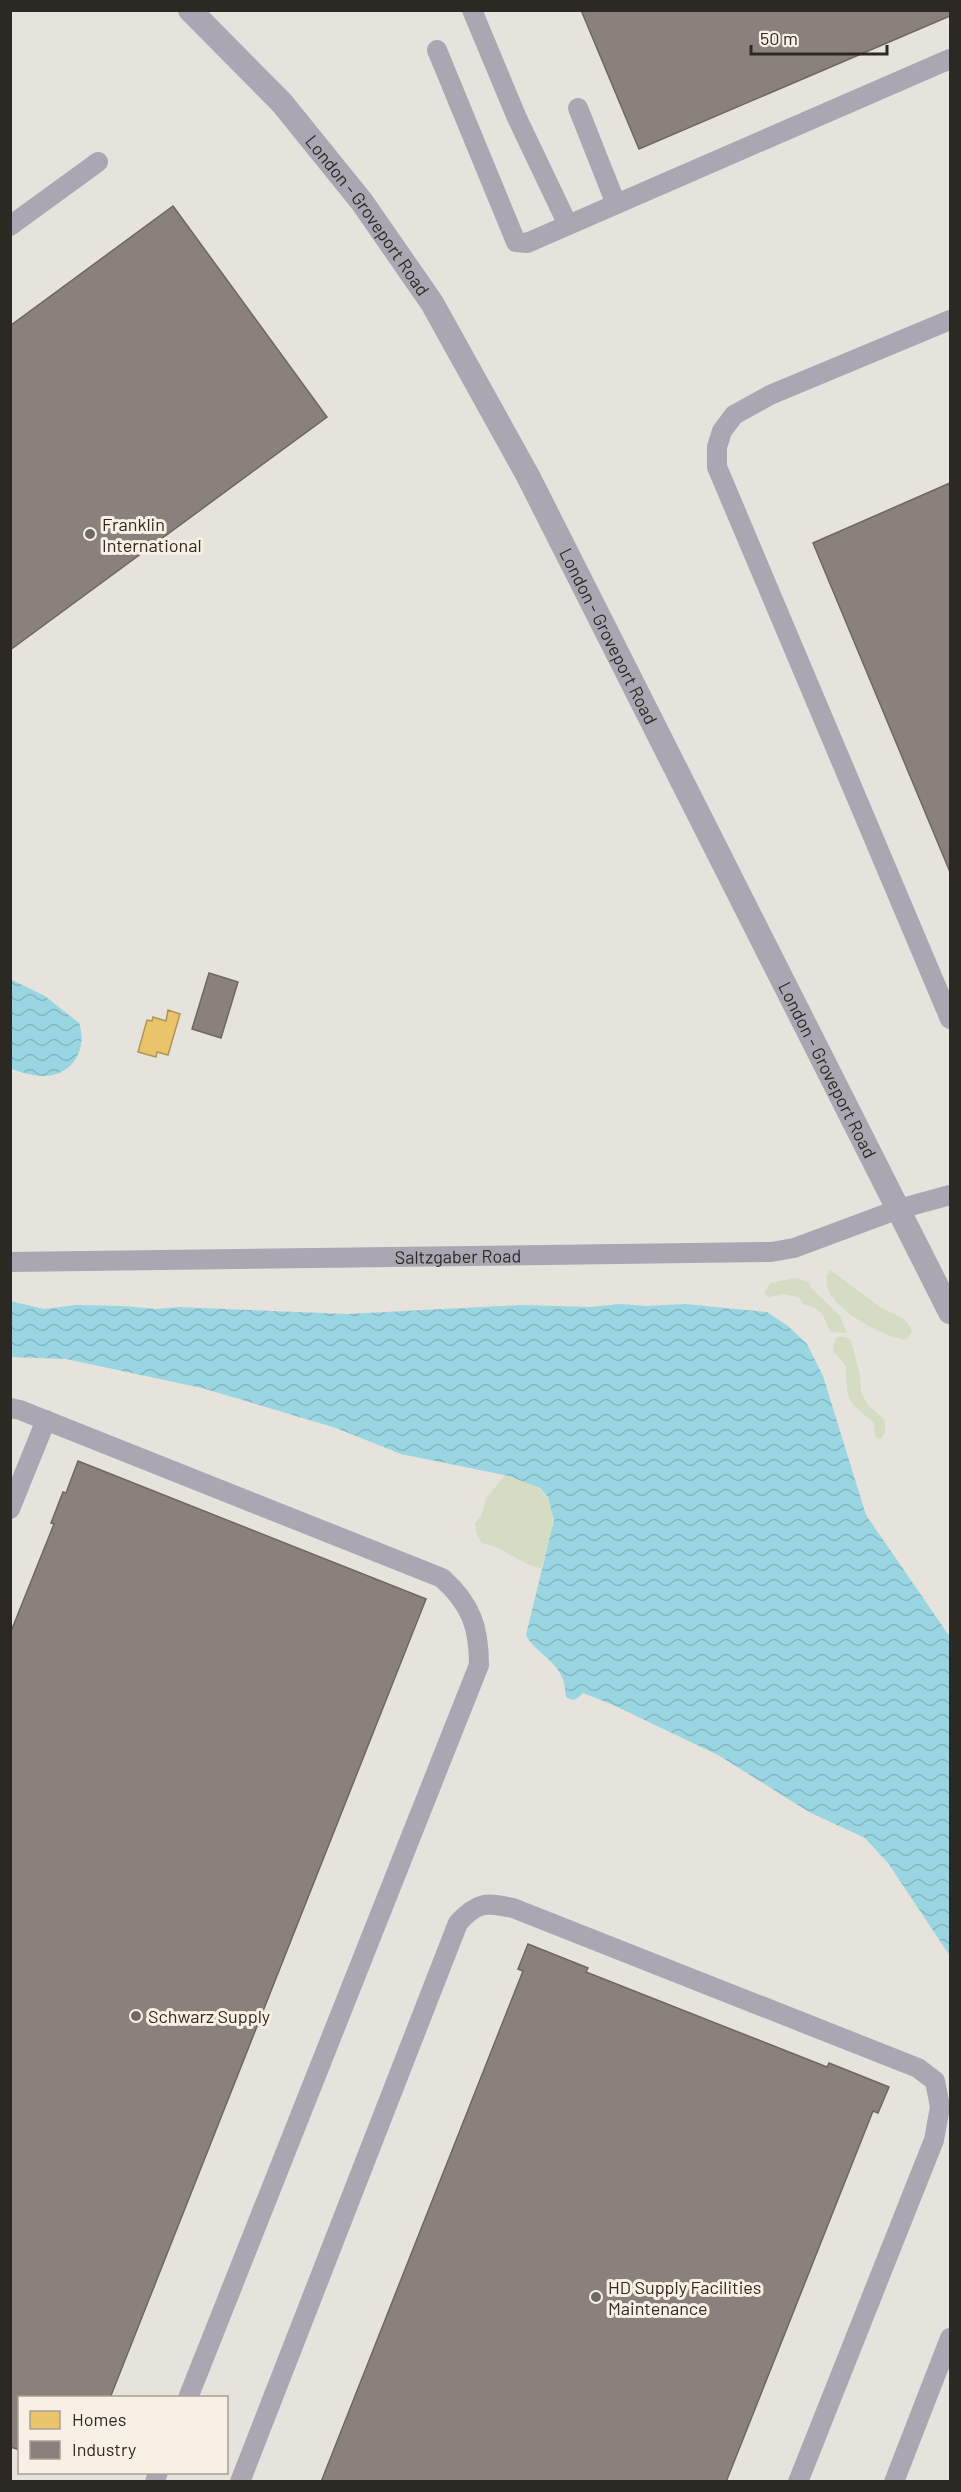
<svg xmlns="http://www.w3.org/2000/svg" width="961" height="2492" viewBox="0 0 961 2492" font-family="Barlow,sans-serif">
  <defs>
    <pattern id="water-waves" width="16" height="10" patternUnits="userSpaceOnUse" patternTransform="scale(1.5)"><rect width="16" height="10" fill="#9ad5e2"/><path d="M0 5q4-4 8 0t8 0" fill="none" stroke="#85b7c2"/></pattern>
  </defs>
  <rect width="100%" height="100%" fill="#e6e2dc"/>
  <!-- garden -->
  <g fill="#d4ddc3">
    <path d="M830 1270 880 1307 903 1318 911 1327 912 1332 906 1340C884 1337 842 1314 831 1295 827 1289 827 1283 826 1276Z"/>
    <path d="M795 1278 809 1282 811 1288 840 1316 847 1333 830 1332 826 1321 821 1313 814 1307 803 1304 799 1297 782 1294 769 1297 764 1294 770 1283Z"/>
    <path d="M837 1337H845L851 1340 860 1375 861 1392 867 1404 885 1420V1433L880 1439 875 1436 874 1423C846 1399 847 1403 846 1366L834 1352 833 1346Z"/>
    <path d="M505 1475C566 1488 557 1520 541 1568 519 1564 504 1547 482 1543L477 1535 475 1523 481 1516 486 1499Z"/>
  </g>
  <!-- water -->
  <g fill="url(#water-waves)">
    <path d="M10 979 45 996 79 1023C88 1048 73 1076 43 1076 32 1076 21 1072 11 1069Z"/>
    <path d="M10 1301 44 1309 75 1305 123 1306 157 1309 178 1307 347 1314 522 1305 589 1307 620 1304 646 1306 685 1304 767 1312 788 1326 807 1344 823 1376 866 1515 950 1637V1956L888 1863 865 1838 809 1812 718 1755 611 1704 583 1693C577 1699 574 1702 566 1697 565 1691 565 1682 562 1677 555 1660 534 1651 526 1635L554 1520 548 1497 540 1488 509 1476 401 1454 336 1428 202 1388 66 1359 11 1357Z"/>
  </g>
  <!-- homes -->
  <path fill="#e9c46a" stroke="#b09655" stroke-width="1.5" d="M168 1010 180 1014 168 1055 157 1052 156 1057 138 1052 147 1020 152 1021 153 1017 166 1021Z"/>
  <!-- industry -->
  <g fill="#8a817c" stroke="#6e6762" stroke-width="1.5">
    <path d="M581 10H950V16L639 149Z"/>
    <path d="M173 206 327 417 10 650V326Z"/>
    <path d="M950 483V872L813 543Z"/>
    <path d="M209 973 238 982 221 1038 192 1029Z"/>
    <path d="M78 1461 426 1599 110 2398H20V2450L10 2447V1634L54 1524 51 1523 63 1492 66 1493Z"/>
    <path d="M528 1944 588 1968 586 1972 827 2067 829 2063 889 2087 878 2113 873 2111 726 2482H321L523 1971 518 1969Z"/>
  </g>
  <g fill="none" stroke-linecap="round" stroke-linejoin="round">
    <!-- minor -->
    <g stroke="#aaa6b2" stroke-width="20">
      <path d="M472 10 517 118 568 225"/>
      <path d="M437 50 516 242 527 243 950 59"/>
      <path d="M578 108 616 204"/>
      <path d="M10 226 98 162"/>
      <path d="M950 320 770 395 734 415 722 431 717 447V467L950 1019"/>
      <path id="s1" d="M10 1262 771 1252 794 1248 899 1209 950 1195"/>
      <path d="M10 1408 20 1410 442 1578C471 1604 479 1627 479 1665L188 2398"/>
      <path d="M10 1509 46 1420"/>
      <path d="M155 2482 158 2472"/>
      <path d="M240 2482 458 1923C477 1902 486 1902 513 1908L918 2068 935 2081 940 2107 934 2140 798 2482"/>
      <path d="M894 2482 950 2338"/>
    </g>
    <!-- major -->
    <path stroke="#aca6b2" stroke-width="24" id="s2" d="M190 10 282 103 362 202 432 303 528 476 950 1312"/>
  </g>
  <!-- markers -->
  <g fill="#6d6a64" stroke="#f8f0e4" stroke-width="2">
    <circle cx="90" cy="534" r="6"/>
    <circle cx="136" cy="2016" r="6"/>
    <circle cx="596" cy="2297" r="6"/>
  </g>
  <g text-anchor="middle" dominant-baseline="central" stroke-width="6" stroke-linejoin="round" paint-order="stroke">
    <!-- street labels -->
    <g font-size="18" fill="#2c2924" stroke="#f8f0e4">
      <text stroke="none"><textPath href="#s2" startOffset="272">London - Groveport Road</textPath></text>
      <text stroke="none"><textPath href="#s2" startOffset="758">London - Groveport Road</textPath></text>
      <text stroke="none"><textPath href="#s2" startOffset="1244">London - Groveport Road</textPath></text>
      <text stroke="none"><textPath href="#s1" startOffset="448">Saltzgaber Road</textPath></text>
    </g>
    <!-- poi labels -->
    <g font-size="18" fill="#2c2924" stroke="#f8f0e4" text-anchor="start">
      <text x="102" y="524">Franklin<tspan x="102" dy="21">International</tspan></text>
      <text x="148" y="2016">Schwarz Supply</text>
      <text x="608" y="2287">HD Supply Facilities<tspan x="608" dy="21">Maintenance</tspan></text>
    </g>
  </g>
  <!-- border -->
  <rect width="961" height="2492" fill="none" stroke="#2c2924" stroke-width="24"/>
  <!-- legend -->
  <rect x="18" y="2396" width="210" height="78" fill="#f8f0e4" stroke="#a6a097" stroke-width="1.5"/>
  <rect x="30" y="2411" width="30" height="18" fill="#e9c46a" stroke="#a6a097" stroke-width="1.5"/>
  <text x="72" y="2426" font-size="18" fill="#2c2924">Homes</text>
  <rect x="30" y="2441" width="30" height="18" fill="#8a817c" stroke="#a6a097" stroke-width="1.5"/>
  <text x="72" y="2456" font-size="18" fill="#2c2924">Industry</text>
  <!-- scale -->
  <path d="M751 45v9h136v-9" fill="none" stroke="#2c2924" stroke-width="3"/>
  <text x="760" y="45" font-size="18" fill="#2c2924" stroke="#f8f0e4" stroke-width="4.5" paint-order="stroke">50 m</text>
</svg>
